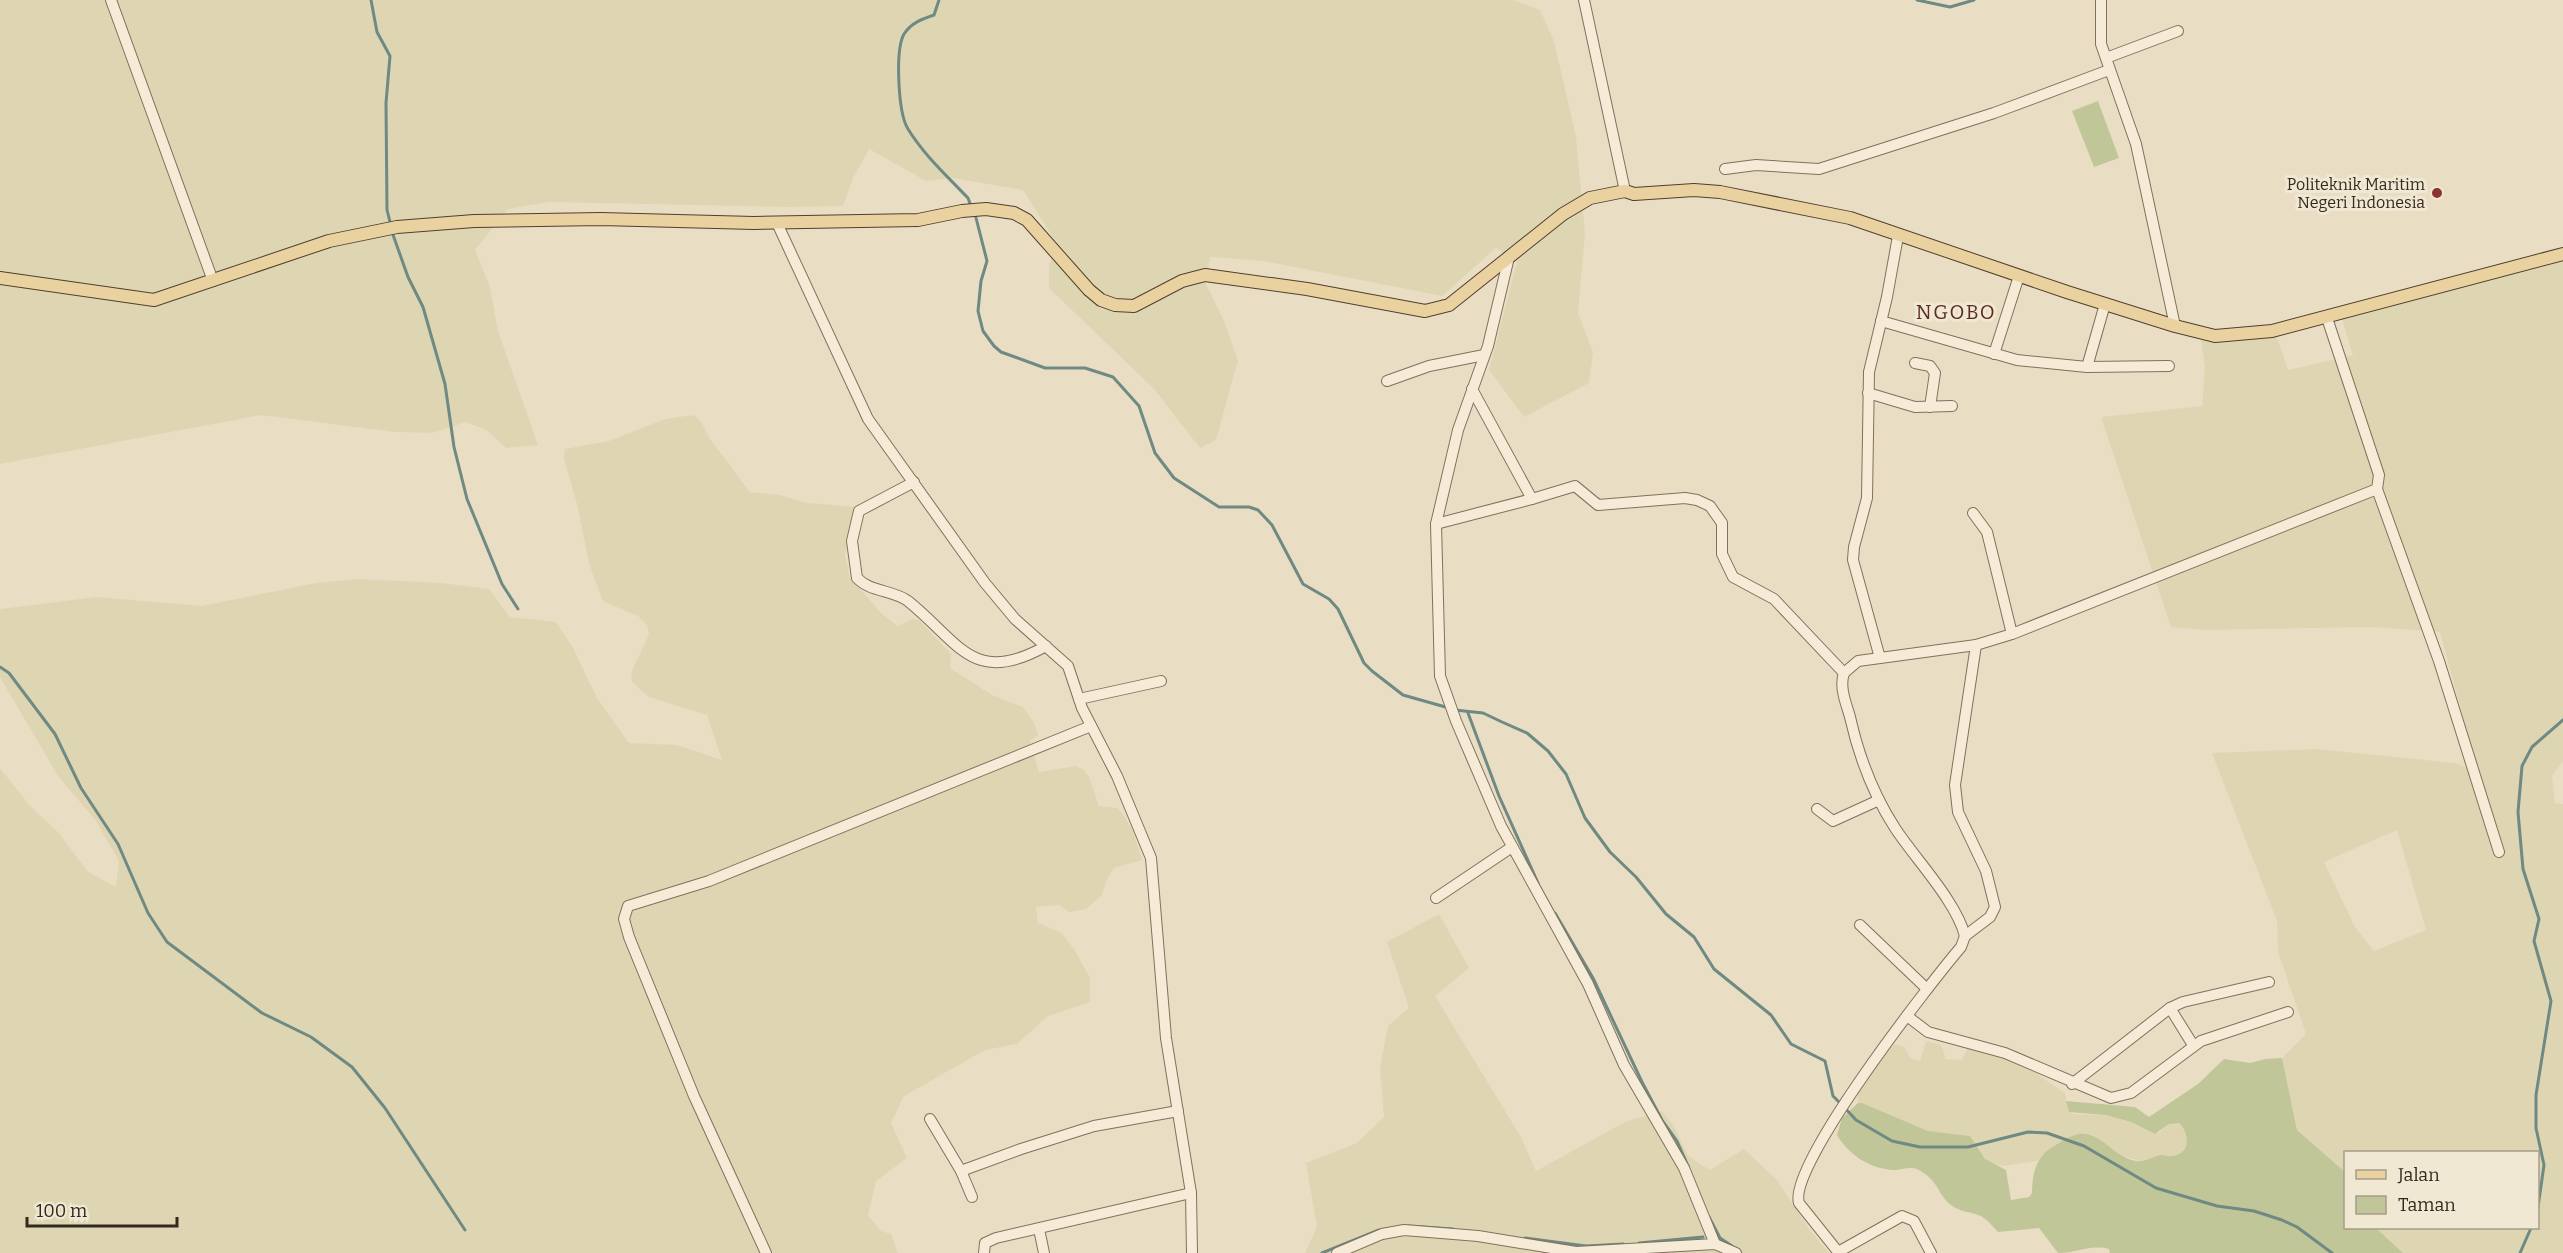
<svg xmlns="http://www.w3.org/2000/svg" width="2563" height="1253" viewBox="0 0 2563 1253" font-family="Bitter,serif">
  <rect width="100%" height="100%" fill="#e9dec4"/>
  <!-- farmland -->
  <g fill="#ded6b3" fill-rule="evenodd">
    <path d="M0 0H1513L1540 10 1554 41 1576 137 1585 233 1578 313 1593 352 1589 383 1524 417 1489 370 1517 262 1496 248 1442 296 1263 261 1210 257 1206 284 1224 321 1238 360 1216 440 1200 448 1154 389 1049 288V266L1057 244 1023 190 953 178 926 181 869 149 853 178 843 206 786 207 550 202 508 209 475 250 490 287 498 331 538 445 506 448 486 430 466 422 432 433 395 432 261 415 0 464Z"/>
    <path d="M2563 260V761L2552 776 2555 803 2563 804V1253H2403L2376 1228H2538V1152H2346L2345 1172 2297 1130 2282 1058 2306 1034 2278 952 2277 921 2212 753 2316 749 2455 763 2478 772 2440 632 2371 627 2206 630 2171 627 2101 417 2202 406 2205 367 2201 339 2276 334 2288 370 2353 355 2342 319ZM2397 830 2426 930 2374 951 2355 927 2324 862Z"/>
    <path d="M693 415 701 421 710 439 750 492 780 495 807 503 856 507 845 555 850 578 883 615 898 626 911 619 919 620 951 654 950 668 992 695 1023 707 1034 723 1038 735 1030 741 1039 772 1076 766 1084 770 1089 777 1099 806 1118 808 1124 816 1133 831 1142 860 1114 868 1109 875 1101 896 1086 909 1069 912 1059 905 1036 907 1038 923 1062 933 1074 949 1090 978V1002L1048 1016 1017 1044 985 1050 904 1096 891 1123 907 1158 876 1181 868 1215 881 1231 891 1234 898 1253H0V768L30 806 59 833 88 872 116 887 119 861 96 821 58 776 0 677V609L96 597 202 606 316 583 357 579 442 583 489 589 510 617 556 622 573 648 597 698 629 743 677 745 722 760 707 715 649 697 632 682 631 673 649 634 647 625 638 616 603 601 590 567 577 504 564 459 565 449 609 441 665 419Z"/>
    <path d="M1439 914 1469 968 1435 996 1521 1137 1536 1171 1627 1121 1662 1111 1673 1125 1688 1156 1710 1170 1744 1149 1777 1180 1809 1229 1829 1253H1305L1317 1227 1306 1163 1357 1143 1384 1117 1380 1068 1388 1026 1409 1008 1387 942Z"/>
    <path d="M1926 1041 1941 1045 1946 1059 1962 1060 1968 1047 2010 1056 2065 1093 2069 1112 2074 1114 2106 1115 2131 1122 2150 1132 2159 1133 2169 1124 2179 1123 2186 1129 2189 1137 2186 1146 2181 1153 2172 1157 2162 1155 2141 1161 2123 1156 2106 1144 2050 1148 2038 1161 2003 1166 1989 1163 1965 1138 1928 1131 1858 1103V1089L1892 1046 1896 1044 1905 1047 1910 1058 1920 1061Z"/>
  </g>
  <!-- green -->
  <g fill="#c1c699">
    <path d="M2098 101 2119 158 2094 167 2072 111Z"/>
    <path d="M2282 1058 2297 1130 2345 1172 2346 1228H2376L2403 1253H2110L2109 1249C2091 1244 2077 1253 2058 1253L2039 1228 1998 1232C1993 1227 1988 1220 1981 1216 1972 1212 1959 1212 1951 1205 1936 1193 1940 1181 1917 1169 1910 1166 1902 1170 1894 1170 1870 1169 1849 1155 1837 1135L1842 1118 1858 1103H1862L1928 1131 1970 1136 1985 1159 2006 1170 2011 1200 2029 1197 2032 1193C2032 1174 2036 1156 2054 1146 2061 1142 2070 1136 2078 1134 2102 1130 2117 1162 2140 1161 2148 1161 2155 1155 2162 1155 2165 1155 2168 1157 2171 1156 2191 1155 2190 1133 2179 1123L2169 1124 2155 1134 2131 1122 2106 1115 2069 1112 2066 1101 2135 1107 2149 1117 2198 1084 2224 1059 2250 1063 2265 1059Z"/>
  </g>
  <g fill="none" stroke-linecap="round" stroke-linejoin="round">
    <!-- stream -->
    <g stroke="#6e8a83" stroke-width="3">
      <path d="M371 0 377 32 390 56 386 103 387 210 391 226"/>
      <path d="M939 0 934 15C922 19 911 23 904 34 895 50 898 113 908 129 924 155 947 176 968 198L971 206"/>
      <path d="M1917 0 1950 7 1974 0"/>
      <path d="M975 214 987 261 981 281 978 311 983 331 994 346 1001 352 1045 368H1085L1113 377 1139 406 1155 453 1174 478 1219 507H1249L1258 510 1272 525 1303 584 1329 599 1338 609 1364 663 1372 671 1403 695 1449 708"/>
      <path d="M392 232 408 277 423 307 445 384 454 447 467 499 502 584 518 609"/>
      <path d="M0 667 9 673 55 734 81 788 118 844 148 913 167 942 262 1013 311 1037 352 1067 385 1108 465 1230"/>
      <path d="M1455 710 1483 713 1502 722 1527 733 1548 751 1566 774 1585 818 1610 852 1636 877 1666 914 1694 937 1714 969 1771 1015 1791 1044 1825 1061 1833 1096 1840 1103"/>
      <path d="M1468 713 1499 796 1538 883"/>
      <path d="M1555 913 1593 978 1642 1082 1662 1120 1677 1141 1688 1166"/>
      <path d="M1845 1108 1856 1120 1892 1141 1920 1147H1968L2028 1132 2047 1133 2084 1146 2156 1188 2217 1206 2254 1211 2282 1220 2297 1227 2332 1253"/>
      <path d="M2538 1207 2544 1165 2536 1128V1095L2551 1001 2534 941 2539 919 2523 869 2518 812 2522 766 2532 747 2563 720"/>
      <path d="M1709 1217 1720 1238 1732 1246"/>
      <path d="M1409 1226 1453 1229"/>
      <path d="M1525 1238 1586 1246 1623 1244"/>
      <path d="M1639 1243 1703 1237"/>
      <path d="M1322 1253 1379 1230"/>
      <path d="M2520 1253 2531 1228"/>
    </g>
    <!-- minor casing -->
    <g stroke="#82705c" stroke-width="12">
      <g id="minor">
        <path d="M111 0 213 281"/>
        <path d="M1584 0 1625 191"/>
        <path d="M2101 0V44L2136 144 2175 326"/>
        <path d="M2106 58 2178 31"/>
        <path d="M1725 169 1756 165 1819 169 1994 113 2109 70"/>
        <path d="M777 223 868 419 985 583 1015 619 1068 666 1082 708 1117 776 1151 858 1166 1038 1191 1193 1192 1253"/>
        <path d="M1509 257 1488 346 1458 430 1436 524 1440 676 1456 721 1501 826 1588 984 1624 1065 1684 1168 1715 1244"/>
        <path d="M1881 321 2017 360 2087 367 2169 366"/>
        <path d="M1994 354 2019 276"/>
        <path d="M1915 363 1930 366 1935 373 1930 407"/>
        <path d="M2087 367 2105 304"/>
        <path d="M1387 381 1429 366 1484 355"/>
        <path d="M1472 389 1532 499 1575 486 1598 505 1685 498 1697 500 1710 506 1722 523V554L1733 577 1774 599 1844 673"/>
        <path d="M1868 393 1915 407 1952 406"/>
        <path d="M914 482 859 511 852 541 857 578C870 592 893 590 908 601 960 643 973 687 1046 646"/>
        <path d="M2377 489 2439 661 2499 852"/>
        <path d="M1973 513 1987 532 2012 634"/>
        <path d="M1436 524 1532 499"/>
        <path d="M1880 658 1853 560 1854 547 1867 498 1869 372 1887 297 1898 236"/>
        <path d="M1079 699 1161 681"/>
        <path d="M1817 809 1833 821 1879 800"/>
        <path d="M1436 898 1512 847"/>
        <path d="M1860 925 1926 988"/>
        <path d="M1965 936 1990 917 1995 907 1986 871 1958 812 1955 785 1976 645"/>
        <path d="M2170 1008 2193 1045"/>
        <path d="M1907 1016 1928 1032 2005 1053 2111 1098 2131 1093 2201 1041 2288 1012"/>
        <path d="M2072 1084 2170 1008 2183 1002 2269 982"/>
        <path d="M930 1119 961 1171 1021 1149 1094 1126 1178 1111"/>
        <path d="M961 1171 972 1197"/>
        <path d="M1039 1229 1044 1253"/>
        <path d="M1838 1252 1902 1216 1914 1221 1931 1253"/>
        <path d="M766 1253 694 1096 629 937 624 919 628 906 709 881 1091 726"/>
        <path d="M984 1253 985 1243 996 1238 1191 1193"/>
        <path d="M1337 1253 1382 1234 1404 1230 1478 1236 1576 1252 1715 1244 1736 1253"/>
        <path d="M1839 1253 1799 1203C1787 1166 1932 981 1961 947L1965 936C1956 901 1916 860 1895 828 1873 794 1859 757 1850 717 1846 703 1839 687 1844 673L1858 661 1976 645 2012 634 2377 489 2379 475 2327 318"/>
      </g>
    </g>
    <!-- major casing -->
    <g stroke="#503f30" stroke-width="14">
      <path id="major" d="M0 278 154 300 329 241 397 227 474 221 601 219 754 223 918 220 962 211 986 209 1014 213 1027 220 1089 290 1101 300 1115 305 1134 306 1182 281 1205 275 1307 289 1425 311 1449 305 1563 214 1590 198 1625 191 1634 194 1694 190 1720 192 1850 218 2067 292 2175 326 2215 336 2272 331 2563 254"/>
    </g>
    <!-- minor -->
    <use href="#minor" stroke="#f5ebd7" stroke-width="10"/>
    <!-- major -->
    <use href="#major" stroke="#e9d1a0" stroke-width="12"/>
  </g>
  <!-- markers -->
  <circle fill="#8b3334" stroke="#f1e8d3" stroke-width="2" cx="2437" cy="193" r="6"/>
  <g text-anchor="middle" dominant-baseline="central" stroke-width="6" stroke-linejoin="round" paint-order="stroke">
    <!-- poi labels -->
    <g font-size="16" fill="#34291f" stroke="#f1e8d3" text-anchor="end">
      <text x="2425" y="184">Politeknik Maritim<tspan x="2425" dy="18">Negeri Indonesia</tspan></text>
    </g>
    <!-- quarter labels -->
    <g font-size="20" letter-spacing="1.5" fill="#5c2e23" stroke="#f1e8d3">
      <text x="1956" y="312">NGOBO</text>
    </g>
  </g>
  <!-- legend -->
  <rect x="2344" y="1151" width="195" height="78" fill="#f1e8d3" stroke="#a59c8b" stroke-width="1.5"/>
  <rect x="2356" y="1170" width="30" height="9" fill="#e9d1a0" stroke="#a59c8b" stroke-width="1.5"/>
  <text x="2398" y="1181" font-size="18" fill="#34291f">Jalan</text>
  <rect x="2356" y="1196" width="30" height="18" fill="#c1c699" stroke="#a59c8b" stroke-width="1.5"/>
  <text x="2398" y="1211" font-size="18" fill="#34291f">Taman</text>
  <!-- scale -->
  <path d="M27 1217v9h150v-9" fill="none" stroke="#34291f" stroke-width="3"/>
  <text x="36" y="1217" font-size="18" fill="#34291f" stroke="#f1e8d3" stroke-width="4.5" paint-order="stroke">100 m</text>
</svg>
